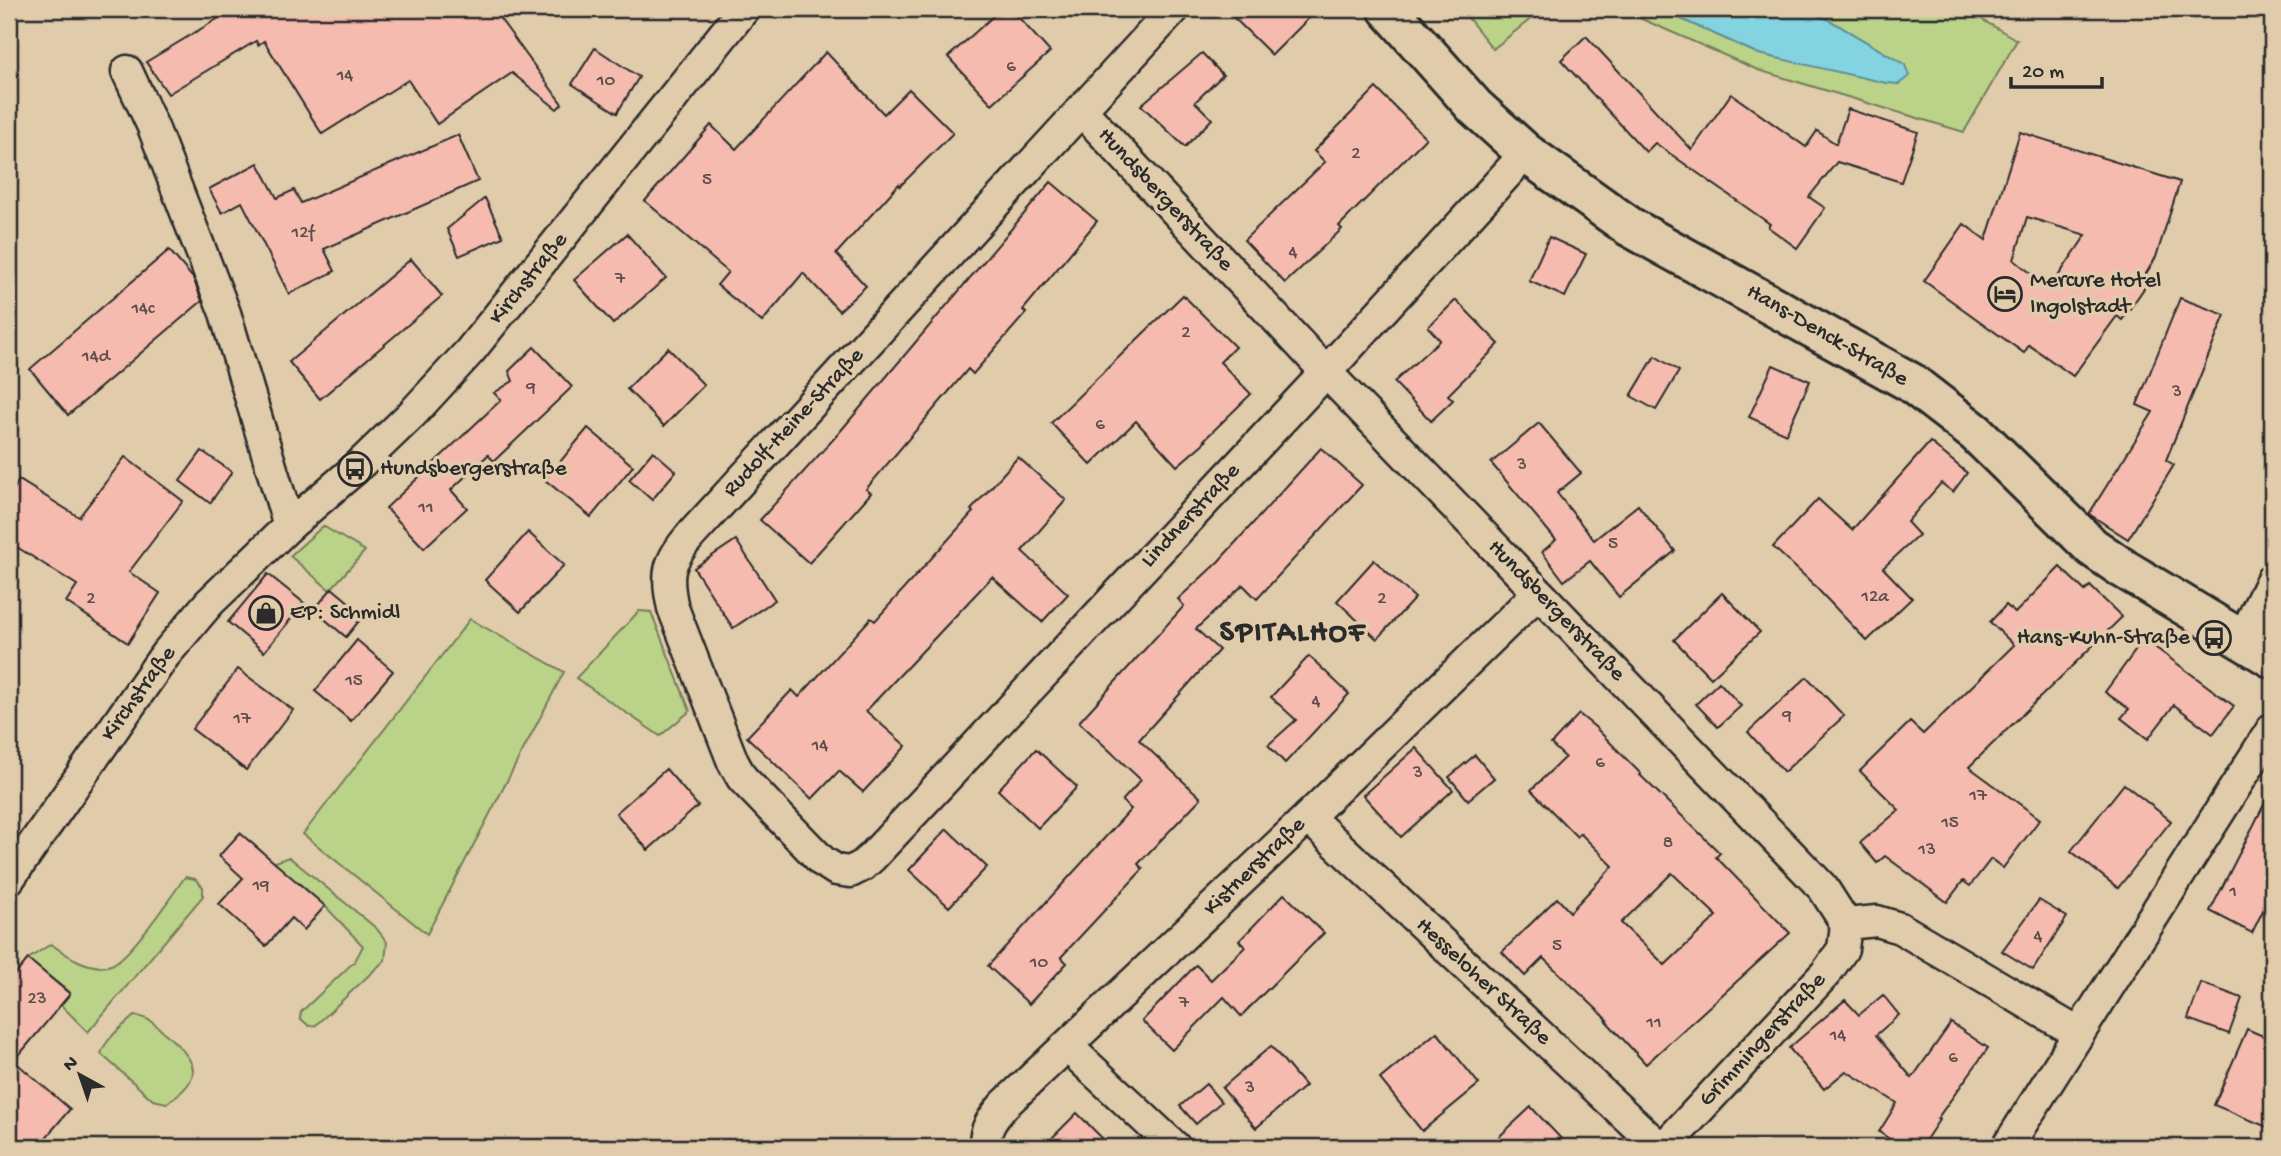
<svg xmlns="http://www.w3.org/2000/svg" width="2281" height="1156" viewBox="0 0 2281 1156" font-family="'Gochi Hand',sans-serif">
  <rect width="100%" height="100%" fill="#e0cbaa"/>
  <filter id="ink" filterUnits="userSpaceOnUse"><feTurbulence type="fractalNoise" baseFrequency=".0143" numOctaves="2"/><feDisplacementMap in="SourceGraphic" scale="14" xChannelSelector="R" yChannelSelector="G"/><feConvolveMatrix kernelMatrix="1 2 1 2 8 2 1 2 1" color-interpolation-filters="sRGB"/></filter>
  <g filter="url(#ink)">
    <!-- green -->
    <g fill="#bbd289" stroke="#737e5a" stroke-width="2">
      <path d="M1461 9H1543L1493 49Z"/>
      <path d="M1619 9H1659L1759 54 1899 84 1905 65 1829 20 1803 9H1964L2017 40 1964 132 1758 70Z"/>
      <path d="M323 526 365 551 330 590 290 556Z"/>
      <path d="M639 611 651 612 690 711 660 736 576 678Z"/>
      <path d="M470 619 564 672 427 934 303 834Z"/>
      <path d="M289 857 376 928 387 942 385 960 316 1025 309 1026 300 1018 301 1012 355 961 363 946 325 906 298 882 290 890 273 863Z"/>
      <path d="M185 877 195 879 203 887V896L88 1032 61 1005 70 993 28 959 51 944C66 955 91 972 111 965 130 958 172 895 185 877Z"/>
      <path d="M134 1016C150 1017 155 1025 167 1035 197 1062 206 1077 167 1103L153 1100 101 1054C106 1038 122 1027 134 1016Z"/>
    </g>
    <!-- water -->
    <path fill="#84d3e1" stroke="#609098" stroke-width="2" d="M1659 9H1803L1829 20 1905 65 1909 76 1899 84 1886 83 1759 54Z"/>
    <!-- building -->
    <g fill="#f6bbaf" stroke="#2b2b2b" stroke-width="2" fill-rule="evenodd">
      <path d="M234 9H493L562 104 557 109 512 73 437 124 408 80 322 134 264 41 258 45 256 41 168 94 146 62Z"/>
      <path d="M1001 9H1011L1050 52 992 104 948 57Z"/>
      <path d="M1225 9H1318L1272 55Z"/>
      <path d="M1586 36 1692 150 1731 94 1806 147 1817 131 1836 144 1848 109 1918 132 1901 182 1837 162 1809 197 1825 208 1797 248 1768 227 1770 224 1655 143 1646 152 1561 60Z"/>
      <path d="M595 48 639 77 617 113 572 84Z"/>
      <path d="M826 52 884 114 909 89 953 133 900 186 899 184 836 254 866 286 839 311 803 273 762 322 717 285 728 272 645 201 711 125 736 149Z"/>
      <path d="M1202 53 1223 75 1195 102 1212 119 1185 147 1141 105Z"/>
      <path d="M1376 88 1426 138 1339 226 1342 229 1285 283 1244 240 1325 162 1314 151Z"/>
      <path d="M2020 132 2180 182 2156 257 2141 282 2147 284 2122 320 2117 316 2073 376 2029 345 2024 353 1924 281 1964 224 1986 240ZM2027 217 2086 235 2050 288 2014 260Z"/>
      <path d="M458 135 478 181 324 249 335 271 289 294 242 202 222 213 209 189 258 163 277 198 294 190 301 203Z"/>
      <path d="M1051 182 1097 221 1023 310 1026 313 973 374 968 369 866 489 871 493 809 563 760 520 838 434Z"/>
      <path d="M485 198 503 237 459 256 447 229Z"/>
      <path d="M627 234 666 278 613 324 574 280Z"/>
      <path d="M1549 237 1586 254 1565 297 1529 281Z"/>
      <path d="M169 250 193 278 202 301 68 415 30 369Z"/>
      <path d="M411 259 442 296 320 399 289 362Z"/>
      <path d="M1183 295 1235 347 1220 362 1251 394 1204 440 1206 441 1177 466 1136 421 1091 465 1051 423Z"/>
      <path d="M2180 298 2225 315 2166 460 2174 465 2128 539 2089 514 2153 412 2137 405Z"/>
      <path d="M1456 300 1499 344 1448 395 1453 400 1431 421 1394 382 1440 340 1428 327Z"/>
      <path d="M534 347 572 387 494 461 488 455 451 490 467 508 424 548 386 508 501 400 494 393 513 381 509 371Z"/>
      <path d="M668 348 704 385 664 426 627 389Z"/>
      <path d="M1655 356 1679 371 1656 410 1631 396Z"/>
      <path d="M1773 365 1810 381 1786 434 1749 417Z"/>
      <path d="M1539 423 1581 473 1557 493 1594 540 1638 505 1675 551 1619 597 1590 561 1564 581 1542 552 1556 540 1491 463Z"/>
      <path d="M588 428 633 466 591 517 545 480Z"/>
      <path d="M1930 442 1967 473 1953 492 1941 483 1907 522 1919 535 1883 568 1912 598 1867 641 1808 579 1773 547 1818 499 1852 530Z"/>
      <path d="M1321 448 1362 485 1257 599 1243 585 1196 629 1219 650 1139 740 1201 798 1138 864 1143 869 1061 957 1067 963 1029 1004 988 966 1131 809 1122 801 1141 780 1079 722 1184 606 1178 599 1218 562Z"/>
      <path d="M202 451 232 472 210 503 180 481Z"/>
      <path d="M653 451 676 471 652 500 629 480Z"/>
      <path d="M125 457 183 501 129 572 160 593 128 643 66 602 77 585 9 542V498L19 480 79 517Z"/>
      <path d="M1018 457 1066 500 1022 551 1068 594 1042 622 992 577 866 711 906 746 863 792 839 771 812 799 747 737 792 690 799 697 871 618 875 621 973 512 971 510Z"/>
      <path d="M528 532 564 565 520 612 485 580Z"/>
      <path d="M736 540 775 600 733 628 694 568Z"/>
      <path d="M1374 560 1415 598 1377 639 1337 601Z"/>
      <path d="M2060 567 2085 591 2090 586 2122 617 1969 767 2040 819 2003 868 1991 859 1970 886 1963 881 1947 902 1885 856 1877 863 1860 843 1899 810 1860 771 1910 722 1923 734 2014 645 1990 622 2006 605 2015 613Z"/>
      <path d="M268 574 304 603 264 652 228 622Z"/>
      <path d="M332 588 364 615 346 637 314 610Z"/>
      <path d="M1722 593 1760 632 1711 678 1674 640Z"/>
      <path d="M2144 639 2234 706 2213 734 2174 705 2148 739 2121 718 2129 709 2105 692Z"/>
      <path d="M357 640 393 671 351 721 315 691Z"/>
      <path d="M1309 656 1349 694 1285 763 1268 745 1296 720 1271 697Z"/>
      <path d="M238 669 293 710 246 770 192 729Z"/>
      <path d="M1807 677 1844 716 1784 772 1748 732Z"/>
      <path d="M1719 682 1741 706 1718 727 1696 704Z"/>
      <path d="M1579 714 1595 727 1641 774 1640 775 1720 853 1716 857 1790 933 1646 1064 1606 1021 1608 1020 1543 958 1525 976 1502 952 1557 898 1570 912 1613 866 1580 833 1577 837 1531 790 1565 757 1551 744ZM1672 873 1717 916 1665 965 1621 923Z"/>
      <path d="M1416 748 1453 790 1401 837 1363 795Z"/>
      <path d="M1036 749 1077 787 1038 828 998 790Z"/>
      <path d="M1475 755 1494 778 1468 800 1449 777Z"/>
      <path d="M666 769 698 806 648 850 616 813Z"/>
      <path d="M2124 784 2171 821 2118 888 2071 851Z"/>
      <path d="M2272 789V892L2252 933 2210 911Z"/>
      <path d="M947 829 987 867 949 907 909 870Z"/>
      <path d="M240 833 325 906 304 930 291 918 266 946 219 904 243 878 219 856Z"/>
      <path d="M1284 894 1324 933 1241 1016 1224 997 1172 1050 1142 1021 1196 965 1211 980 1245 947 1239 941Z"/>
      <path d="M2039 900 2067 917 2033 970 2002 951Z"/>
      <path d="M28 959 70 994 14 1061 70 1109 38 1147H9V982Z"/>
      <path d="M2201 983 2242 998 2229 1034 2188 1019Z"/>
      <path d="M1883 995 1899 1015 1876 1035 1912 1078 1951 1023 1988 1048 1937 1119 1939 1120 1921 1147H1902L1879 1132 1897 1103 1846 1071 1824 1089 1789 1048 1845 1000 1859 1015Z"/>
      <path d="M2247 1029 2272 1040V1129L2214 1105Z"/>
      <path d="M1437 1032 1479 1084 1422 1131 1380 1079Z"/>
      <path d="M1271 1046 1305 1086 1256 1128 1222 1088Z"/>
      <path d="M1206 1084 1221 1102 1196 1124 1180 1106Z"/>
      <path d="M1531 1107 1569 1147H1488Z"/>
      <path d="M1077 1113 1111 1147H1043Z"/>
    </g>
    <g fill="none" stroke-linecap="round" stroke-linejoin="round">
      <!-- street casing -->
      <g stroke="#2b2b2b" stroke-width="35">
        <g id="street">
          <path d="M1174 9 691 535C668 561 665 574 673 608L733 762 742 778 822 861 836 870 850 872 862 866 872 857 1326 372 1526 153"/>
          <path d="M127 71 153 127 225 313 289 526"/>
          <path d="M1081 110 1326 372 1823 888 1846 924"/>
          <path d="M2242 640 2272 579"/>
          <path d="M1308 817 1659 1147"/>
          <path d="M9 879 165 655 209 603 289 526 355 469 412 414 470 351 744 9"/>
          <path d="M1846 924 1877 921 1900 928 2078 1033"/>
          <path d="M1068 1047 1175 1147"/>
          <path d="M985 1147C984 1129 992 1119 1004 1105L1308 817 1538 593"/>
          <path d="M1664 1147 1826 973 1843 949 1846 924"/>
          <path d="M2007 1147 2272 729"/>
        </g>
      </g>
      <!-- secondary casing -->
      <g stroke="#2b2b2b" stroke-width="44">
        <path id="secondary" d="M1388 9 1475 107 1526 153 1630 227 1910 382 1976 433 2092 547 2124 569 2272 658"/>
      </g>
      <!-- street -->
      <use href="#street" stroke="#e0cbaa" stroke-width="30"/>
      <!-- secondary -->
      <use href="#secondary" stroke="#e0cbaa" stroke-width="38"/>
    </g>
  </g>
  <!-- icons -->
  <defs>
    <g id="hotel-ring" transform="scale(1.75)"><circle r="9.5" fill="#e0cbaa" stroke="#2b2b2b" stroke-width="1.5"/><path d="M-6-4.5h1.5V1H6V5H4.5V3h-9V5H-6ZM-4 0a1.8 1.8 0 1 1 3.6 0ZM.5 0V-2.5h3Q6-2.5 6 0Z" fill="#2b2b2b"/></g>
    <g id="bus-ring" transform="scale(1.75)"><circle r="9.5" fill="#e0cbaa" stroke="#2b2b2b" stroke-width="1.5"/><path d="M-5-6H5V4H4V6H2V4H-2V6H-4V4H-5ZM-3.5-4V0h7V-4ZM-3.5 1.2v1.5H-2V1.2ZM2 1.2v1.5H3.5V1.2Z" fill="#2b2b2b"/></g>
    <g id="shop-ring" transform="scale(1.75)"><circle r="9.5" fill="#e0cbaa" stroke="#2b2b2b" stroke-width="1.5"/><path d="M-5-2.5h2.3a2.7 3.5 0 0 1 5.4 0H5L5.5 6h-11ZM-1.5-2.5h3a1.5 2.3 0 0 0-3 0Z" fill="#2b2b2b"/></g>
  </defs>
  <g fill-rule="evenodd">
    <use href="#hotel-ring" x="2005" y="294"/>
    <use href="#bus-ring" x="355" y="469"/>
    <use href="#shop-ring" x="266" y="613"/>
    <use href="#bus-ring" x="2214" y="638"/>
  </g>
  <g text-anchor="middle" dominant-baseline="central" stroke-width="7" stroke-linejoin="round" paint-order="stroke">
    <!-- number labels -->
    <g font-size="19" fill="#5e4f4c">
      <text x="1011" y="67">6</text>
      <text x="345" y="76">14</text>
      <text x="606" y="81">10</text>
      <text x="1356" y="154">2</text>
      <text x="707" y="180">5</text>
      <text x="303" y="233">12f</text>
      <text x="1293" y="253">4</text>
      <text x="620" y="279">7</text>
      <text x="143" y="309">14c</text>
      <text x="1186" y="333">2</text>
      <text x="96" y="357">14d</text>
      <text x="531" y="388">9</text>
      <text x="2177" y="392">3</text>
      <text x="1100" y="425">6</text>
      <text x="1522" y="465">3</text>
      <text x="426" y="508">11</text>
      <text x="1613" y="544">5</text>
      <text x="1875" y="597">12a</text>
      <text x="91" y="599">2</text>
      <text x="1382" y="599">2</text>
      <text x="354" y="681">15</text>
      <text x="1316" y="702">4</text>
      <text x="1787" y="716">9</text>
      <text x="242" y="719">17</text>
      <text x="820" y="746">14</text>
      <text x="1600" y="763">6</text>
      <text x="1418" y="773">3</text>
      <text x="1978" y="796">17</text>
      <text x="1950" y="823">15</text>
      <text x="1668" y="843">8</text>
      <text x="1927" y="850">13</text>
      <text x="261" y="886">19</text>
      <text x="2233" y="892">1</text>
      <text x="2038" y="937">4</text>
      <text x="1557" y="946">5</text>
      <text x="1039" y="963">10</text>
      <text x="37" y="999">23</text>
      <text x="1184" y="1003">7</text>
      <text x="1654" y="1023">11</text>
      <text x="1838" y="1036">14</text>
      <text x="1953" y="1058">6</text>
      <text x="1250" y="1088">3</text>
    </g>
    <!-- street labels -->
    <g font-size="23" fill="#2b2b2b" stroke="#e0cbaa">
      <text transform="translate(1165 200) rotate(47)">Hundsbergerstraße</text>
      <text transform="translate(529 279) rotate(-51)">Kirchstraße</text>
      <text transform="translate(1827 336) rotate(30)">Hans-Denck-Straße</text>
      <text transform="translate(794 423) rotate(-47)">Rudolf-Heine-Straße</text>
      <text transform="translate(1191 516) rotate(-47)">Lindnerstraße</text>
      <text transform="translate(1556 611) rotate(46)">Hundsbergerstraße</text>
      <text transform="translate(139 694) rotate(-54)">Kirchstraße</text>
      <text transform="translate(1255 867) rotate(-44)">Kistnerstraße</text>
      <text transform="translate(1483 982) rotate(43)">Hesseloher Straße</text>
      <text transform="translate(1763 1040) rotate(-47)">Grimmingerstraße</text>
    </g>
    <!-- poi labels -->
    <g font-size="23" fill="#2b2b2b" stroke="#e0cbaa" text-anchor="start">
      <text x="2030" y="281">Mercure Hotel<tspan x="2030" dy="26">Ingolstadt</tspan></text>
      <text x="380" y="469">Hundsbergerstraße</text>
      <text x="290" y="613">EP: Schmidl</text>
      <text x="2190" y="638" text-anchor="end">Hans-Kuhn-Straße</text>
    </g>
    <!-- district labels -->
    <g font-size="30" font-weight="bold" letter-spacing="2" fill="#2b2b2b" stroke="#e0cbaa">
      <text x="1293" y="634">SPITALHOF</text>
    </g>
  </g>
  <!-- margin -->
  <rect width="2281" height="1156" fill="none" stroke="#e0cbaa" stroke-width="35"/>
  <rect x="18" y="18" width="2246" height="1121" fill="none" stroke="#2b2b2b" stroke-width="2.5" filter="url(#ink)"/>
  <!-- north arrow -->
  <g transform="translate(80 1075) rotate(320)" stroke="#e0cbaa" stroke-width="5" paint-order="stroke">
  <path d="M0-5L12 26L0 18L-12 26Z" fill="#2b2b2b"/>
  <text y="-10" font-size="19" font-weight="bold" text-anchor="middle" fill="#2b2b2b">N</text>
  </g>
  <!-- scale -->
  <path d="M2011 77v10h91v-10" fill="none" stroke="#2b2b2b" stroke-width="3.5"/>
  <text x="2022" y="77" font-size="21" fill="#2b2b2b" stroke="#e0cbaa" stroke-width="5" paint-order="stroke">20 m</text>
</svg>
